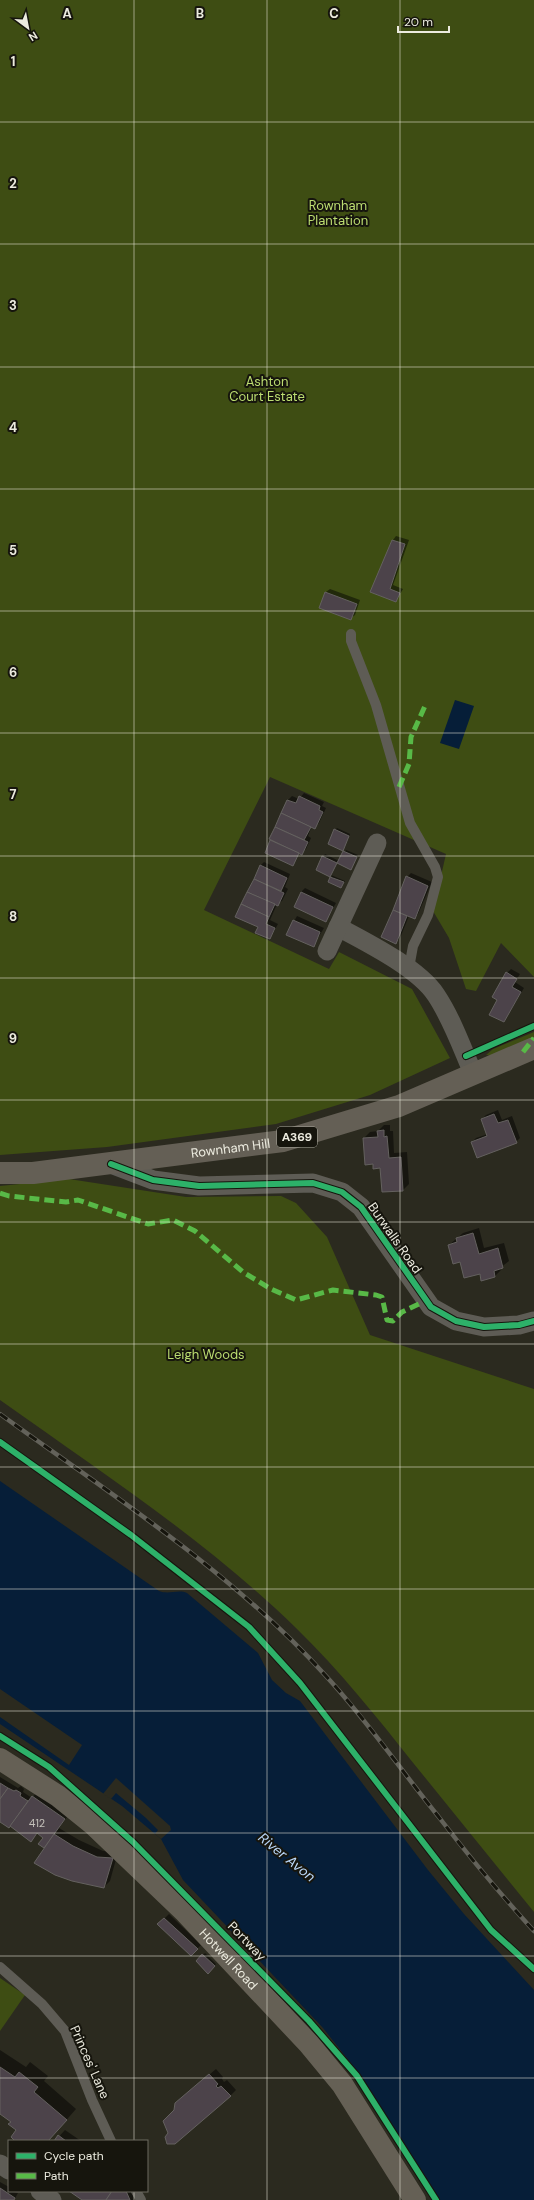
<svg xmlns="http://www.w3.org/2000/svg" width="534" height="2200" viewBox="0 0 534 2200" font-family="'DM Sans',sans-serif">
  <rect width="100%" height="100%" fill="#2b2a1f"/>
  <!-- green -->
  <g fill="#3e4d13">
    <path d="M0 0H534V977L501 943 476 991 466 989 449 938 433 911 446 854 270 777 204 910 329 969 339 952 412 989 450 1058 370 1095 276 1124 107 1147 0 1155Z"/>
    <path d="M534 1032V1040L495 1056 486 1055 493 1049Z"/>
    <path d="M69 1179 186 1197 281 1196 296 1203 327 1237 370 1335 534 1389V1912C494 1863 454 1813 414 1764 377 1717 339 1670 296 1628 207 1541 101 1472 0 1400V1186Z"/>
    <path d="M0 1978 25 1995 0 2031Z"/>
  </g>
  <!-- water -->
  <g fill="#061e38">
    <path d="M455 700 474 706 459 749 440 743Z"/>
    <path d="M0 1481 159 1591C169 1595 178 1589 187 1593L258 1653 272 1680 286 1693 300 1701 428 1870 464 1914 534 1990V2200H440L357 2071 323 2028 183 1880 161 1839 122 1806 0 1724Z"/>
  </g>
  <!-- pier -->
  <g fill="#2b2a1f">
    <path d="M0 1689 82 1745 69 1765 0 1717Z"/>
    <path d="M116 1778 170 1826 171 1830 161 1839 155 1834 158 1830 146 1818 116 1793 111 1799 103 1794Z"/>
  </g>
  <!-- shadow -->
  <g fill="#0007">
    <path d="M396 536 409 540 393 585 403 589 396 601 371 592 393 540Z"/>
    <path d="M330 589 360 600 355 615 351 618 326 592Z"/>
    <path d="M304 793 324 802 322 806 326 808 319 823 315 827 312 826 308 836 311 838 306 849 300 853 292 865 266 853 288 800 292 796 299 799Z"/>
    <path d="M337 828 350 834 343 849 335 830Z"/>
    <path d="M346 850 358 855 350 868 337 862 331 875 345 881 341 887 329 882 332 876 317 869 325 854 339 861Z"/>
    <path d="M264 862 290 874 285 887 288 889 282 901 277 904 270 920 278 924 270 938 259 927 237 917 260 866Z"/>
    <path d="M411 873 432 882 418 914 415 918 409 916 400 938 396 942 382 937 407 877Z"/>
    <path d="M305 888 336 903 326 920 301 892Z"/>
    <path d="M297 916 324 928 313 946 287 934Z"/>
    <path d="M511 969 520 974 515 982 524 988 504 1021 498 1000 507 973Z"/>
    <path d="M498 1110 502 1120 512 1116 520 1138 516 1142H472L476 1138 488 1134 482 1119 486 1115Z"/>
    <path d="M384 1125H390V1131H393L394 1153 407 1152 409 1184 403 1190 381 1167 374 1163 366 1164 364 1138 370 1132 378 1131Z"/>
    <path d="M479 1228 484 1248 504 1243 509 1261 500 1268 501 1270 495 1276 480 1273 461 1261 449 1245 463 1233Z"/>
    <path d="M0 1777 18 1788 21 1786 24 1789 23 1792 32 1798 39 1790 70 1813 59 1828 79 1840 103 1851 118 1852 110 1881 104 1887 39 1844 44 1837 38 1833 31 1840 10 1825 0 1821Z"/>
    <path d="M169 1914 201 1945 191 1955 159 1924Z"/>
    <path d="M205 1953 216 1964 208 1972 197 1961Z"/>
    <path d="M0 2050 26 2067 30 2062 48 2076 44 2081 76 2109 48 2141H17L18 2130 12 2122 0 2113Z"/>
    <path d="M216 2069 223 2077 222 2079 224 2082 227 2080 236 2090 230 2096 169 2133 175 2110 183 2097Z"/>
    <path d="M65 2130 81 2141H55Z"/>
    <path d="M0 2182 9 2187V2191L18 2193 14 2200H0Z"/>
    <path d="M114 2191H131L135 2200H108Z"/>
  </g>
  <!-- building -->
  <g fill="#4c434a" stroke="#64615f">
    <path d="M392 540 405 544 390 589 400 593 396 602 370 592Z"/>
    <path d="M325 592 357 604 351 620 319 608Z"/>
    <path d="M299 796 320 806 319 810 323 812 315 829 281 813 287 800 296 803Z"/>
    <path d="M281 813 311 827 304 840 275 827Z"/>
    <path d="M275 827 308 842 302 855 269 839Z"/>
    <path d="M334 829 349 836 343 851 328 844Z"/>
    <path d="M270 840 299 853 293 866 265 853Z"/>
    <path d="M343 851 357 857 351 870 337 863Z"/>
    <path d="M322 856 337 863 330 877 316 870Z"/>
    <path d="M260 865 287 878 281 891 254 879Z"/>
    <path d="M406 876 428 886 415 919 393 910Z"/>
    <path d="M330 877 344 882 341 888 328 882Z"/>
    <path d="M254 879 284 893 278 906 247 892Z"/>
    <path d="M247 892 275 904 269 917 241 904Z"/>
    <path d="M301 892 333 907 326 922 294 907Z"/>
    <path d="M241 904 269 917 266 924 275 928 270 939 255 933 258 927 235 917Z"/>
    <path d="M393 910 407 916 396 944 381 937Z"/>
    <path d="M293 920 320 932 314 947 286 935Z"/>
    <path d="M506 972 517 979 512 987 521 992 504 1022 489 1015 497 1000 492 997Z"/>
    <path d="M494 1114 498 1123 508 1120 517 1143 477 1158 471 1142 487 1136 481 1119Z"/>
    <path d="M384 1130V1137L387 1136 389 1158 401 1157 403 1191 382 1192 380 1168 373 1169V1164L365 1165 363 1138 378 1137 377 1131Z"/>
    <path d="M473 1233 479 1254 498 1248 503 1268 494 1271 495 1277 481 1281 480 1274 464 1278 460 1262 453 1264 448 1245 457 1242 456 1238Z"/>
    <path d="M0 1783 8 1788 0 1799Z"/>
    <path d="M8 1788 14 1791 16 1790 21 1793 20 1796 28 1801 9 1828 0 1822V1799Z"/>
    <path d="M32 1796 65 1819 44 1848 38 1844 43 1838 37 1833 31 1842 10 1826Z"/>
    <path d="M54 1834 73 1846 97 1857 113 1858 104 1888 72 1881 55 1875 34 1863Z"/>
    <path d="M164 1918 198 1949 191 1956 157 1924Z"/>
    <path d="M202 1954 215 1966 208 1974 196 1961Z"/>
    <path d="M0 2067 15 2077 19 2072 38 2087 34 2092 67 2120 48 2141H15L11 2137 16 2130 8 2124 11 2122 0 2114Z"/>
    <path d="M209 2074 218 2084 216 2086 218 2088 221 2086 231 2096 175 2144H167L165 2137 168 2133 163 2121 174 2110 175 2103Z"/>
    <path d="M58 2135 66 2141H54Z"/>
    <path d="M0 2188 15 2198 14 2200H0Z"/>
    <path d="M69 2191H112L106 2200H82Z"/>
    <path d="M112 2191H126L130 2200H106Z"/>
  </g>
  <g fill="none" stroke-linecap="round" stroke-linejoin="round">
    <!-- service -->
    <g stroke="#5e5c55" stroke-width="10">
      <path d="M351 634V641L376 705 410 823 435 867 438 877 428 915 413 946 409 968"/>
      <path d="M0 1967 42 2004 65 2031 92 2100 111 2141"/>
      <path d="M136 2191 141 2200"/>
    </g>
    <!-- minor -->
    <g stroke="#5e5c55" stroke-width="19">
      <path d="M338 927C368 943 418 968 436 995 452 1019 462 1048 473 1073"/>
      <path d="M327 951 377 843"/>
      <path d="M111 1164 153 1180 199 1186 313 1183 342 1192 361 1207 431 1307 456 1321 484 1327 519 1325 534 1321"/>
      <path d="M0 2164 9 2170"/>
      <path d="M40 2191 52 2200"/>
    </g>
    <!-- primary -->
    <path stroke="#645f55" stroke-width="22" id="s1" d="M0 1173H33L283 1141 399 1106 534 1048"/>
    <!-- trunk -->
    <path stroke="#656055" stroke-width="22" id="s2" d="M0 1759 58 1796 94 1825 184 1911 309 2044 342 2084 415 2200"/>
    <!-- rail casing -->
    <g stroke="#63625a" stroke-width="4.5">
      <path id="rail" d="M0 1414C112 1495 232 1572 325 1675 366 1719 400 1769 438 1816 468 1855 500 1894 534 1931"/>
    </g>
    <!-- rail -->
    <use href="#rail" stroke="#16150d" stroke-width="3" stroke-dasharray="9" stroke-linecap="butt"/>
    <!-- quiet -->
    <g stroke="#58b947" stroke-width="5" stroke-dasharray="10 5" stroke-linecap="butt">
      <path d="M399 787 409 764 411 737 425 706"/>
      <path d="M523 1052 534 1038"/>
      <path d="M0 1193 9 1196 66 1202 78 1200 148 1224 173 1220 195 1231 243 1272 271 1289 296 1300 333 1290 376 1295 382 1297 387 1320 393 1321 402 1312 425 1301"/>
    </g>
    <!-- cycleway casing -->
    <g stroke="#16150d" stroke-width="8">
      <g id="cycleway">
        <path d="M466 1056 534 1026"/>
        <path d="M111 1164 153 1180 199 1186 313 1183 342 1192 361 1207 431 1307 456 1321 484 1327 519 1325 534 1321"/>
        <path d="M0 1442 131 1535 249 1627 300 1683 491 1930 534 1969"/>
        <path d="M0 1736 49 1767 133 1842 309 2021 357 2076 436 2200"/>
      </g>
    </g>
    <!-- cycleway -->
    <use href="#cycleway" stroke="#2db169" stroke-width="6"/>
  </g>
  <!-- grid -->
  <path fill="none" stroke="#ecebdf" stroke-width="1" stroke-opacity="0.55" d="M134 0V2141M267 0V2200M400 0V2200M0 122H534M0 244H534M0 367H534M0 489H534M0 611H534M0 733H534M0 856H534M0 978H534M0 1100H534M0 1222H534M0 1344H534M0 1467H534M0 1589H534M0 1711H534M0 1833H534M0 1956H534M0 2078H534M134 2191V2200"/>
  <g text-anchor="middle" dominant-baseline="central" stroke-width="4" stroke-linejoin="round" paint-order="stroke">
    <!-- number labels -->
    <g font-size="11" fill="#c4c1ba">
      <text x="37" y="1823">412</text>
    </g>
    <!-- shield labels -->
    <rect fill="#16150d" stroke="#acaba0" stroke-width="1" x="277" y="1127" width="40" height="20" rx="3"/>
    <g font-size="12" font-weight="bold" fill="#ecebdf">
      <text x="297" y="1137">A369</text>
    </g>
    <!-- park labels -->
    <g font-size="13" fill="#bcdd71" stroke="#16150d">
      <text x="338" y="205">Rownham<tspan x="338" dy="15">Plantation</tspan></text>
      <text x="267" y="381">Ashton<tspan x="267" dy="15">Court Estate</tspan></text>
      <text x="206" y="1354">Leigh Woods</text>
    </g>
    <!-- street labels -->
    <g font-size="13" fill="#ecebdf" stroke="#16150d">
      <text stroke="none"><textPath href="#s1" startOffset="232">Rownham Hill</textPath></text>
      <text transform="translate(395 1238) rotate(55)">Burwalls Road</text>
      <text transform="translate(247 1941) rotate(46)">Portway</text>
      <text stroke="none"><textPath href="#s2" startOffset="305">Hotwell Road</textPath></text>
      <text transform="translate(90 2062) rotate(66)">Princes' Lane</text>
    </g>
    <!-- water labels -->
    <g font-size="14" font-style="italic" fill="#bad7f8" stroke="#16150d">
      <text transform="translate(287 1857) rotate(39)">River Avon</text>
    </g>
  </g>
  <g font-size="13" text-anchor="middle" font-weight="bold" fill="#ecebdf" stroke="#16150d" stroke-width="4" stroke-linejoin="round" paint-order="stroke">
    <text x="67" y="18">A</text>
    <text x="200" y="18">B</text>
    <text x="334" y="18">C</text>
    <text x="13" y="66">1</text>
    <text x="13" y="188">2</text>
    <text x="13" y="310">3</text>
    <text x="13" y="432">4</text>
    <text x="13" y="555">5</text>
    <text x="13" y="677">6</text>
    <text x="13" y="799">7</text>
    <text x="13" y="921">8</text>
    <text x="13" y="1043">9</text>
  </g>
  <!-- legend -->
  <rect x="8" y="2140" width="140" height="52" fill="#16150d" stroke="#6c6b61"/>
  <rect x="16" y="2153" width="20" height="6" fill="#2db169" stroke="#6c6b61"/>
  <text x="44" y="2160" font-size="12" fill="#ecebdf">Cycle path</text>
  <rect x="16" y="2173" width="20" height="6" fill="#58b947" stroke="#6c6b61"/>
  <text x="44" y="2180" font-size="12" fill="#ecebdf">Path</text>
  <!-- north arrow -->
  <g transform="translate(28 28) rotate(148)" stroke="#16150d" stroke-width="3" paint-order="stroke">
  <path d="M0-3L7 15L0 10L-7 15Z" fill="#ecebdf"/>
  <text y="-6" font-size="11" font-weight="bold" text-anchor="middle" fill="#ecebdf">N</text>
  </g>
  <!-- scale -->
  <path d="M398 26v6h51v-6" fill="none" stroke="#ecebdf" stroke-width="2"/>
  <text x="404" y="26" font-size="12" fill="#ecebdf" stroke="#16150d" stroke-width="3" paint-order="stroke">20 m</text>
</svg>
